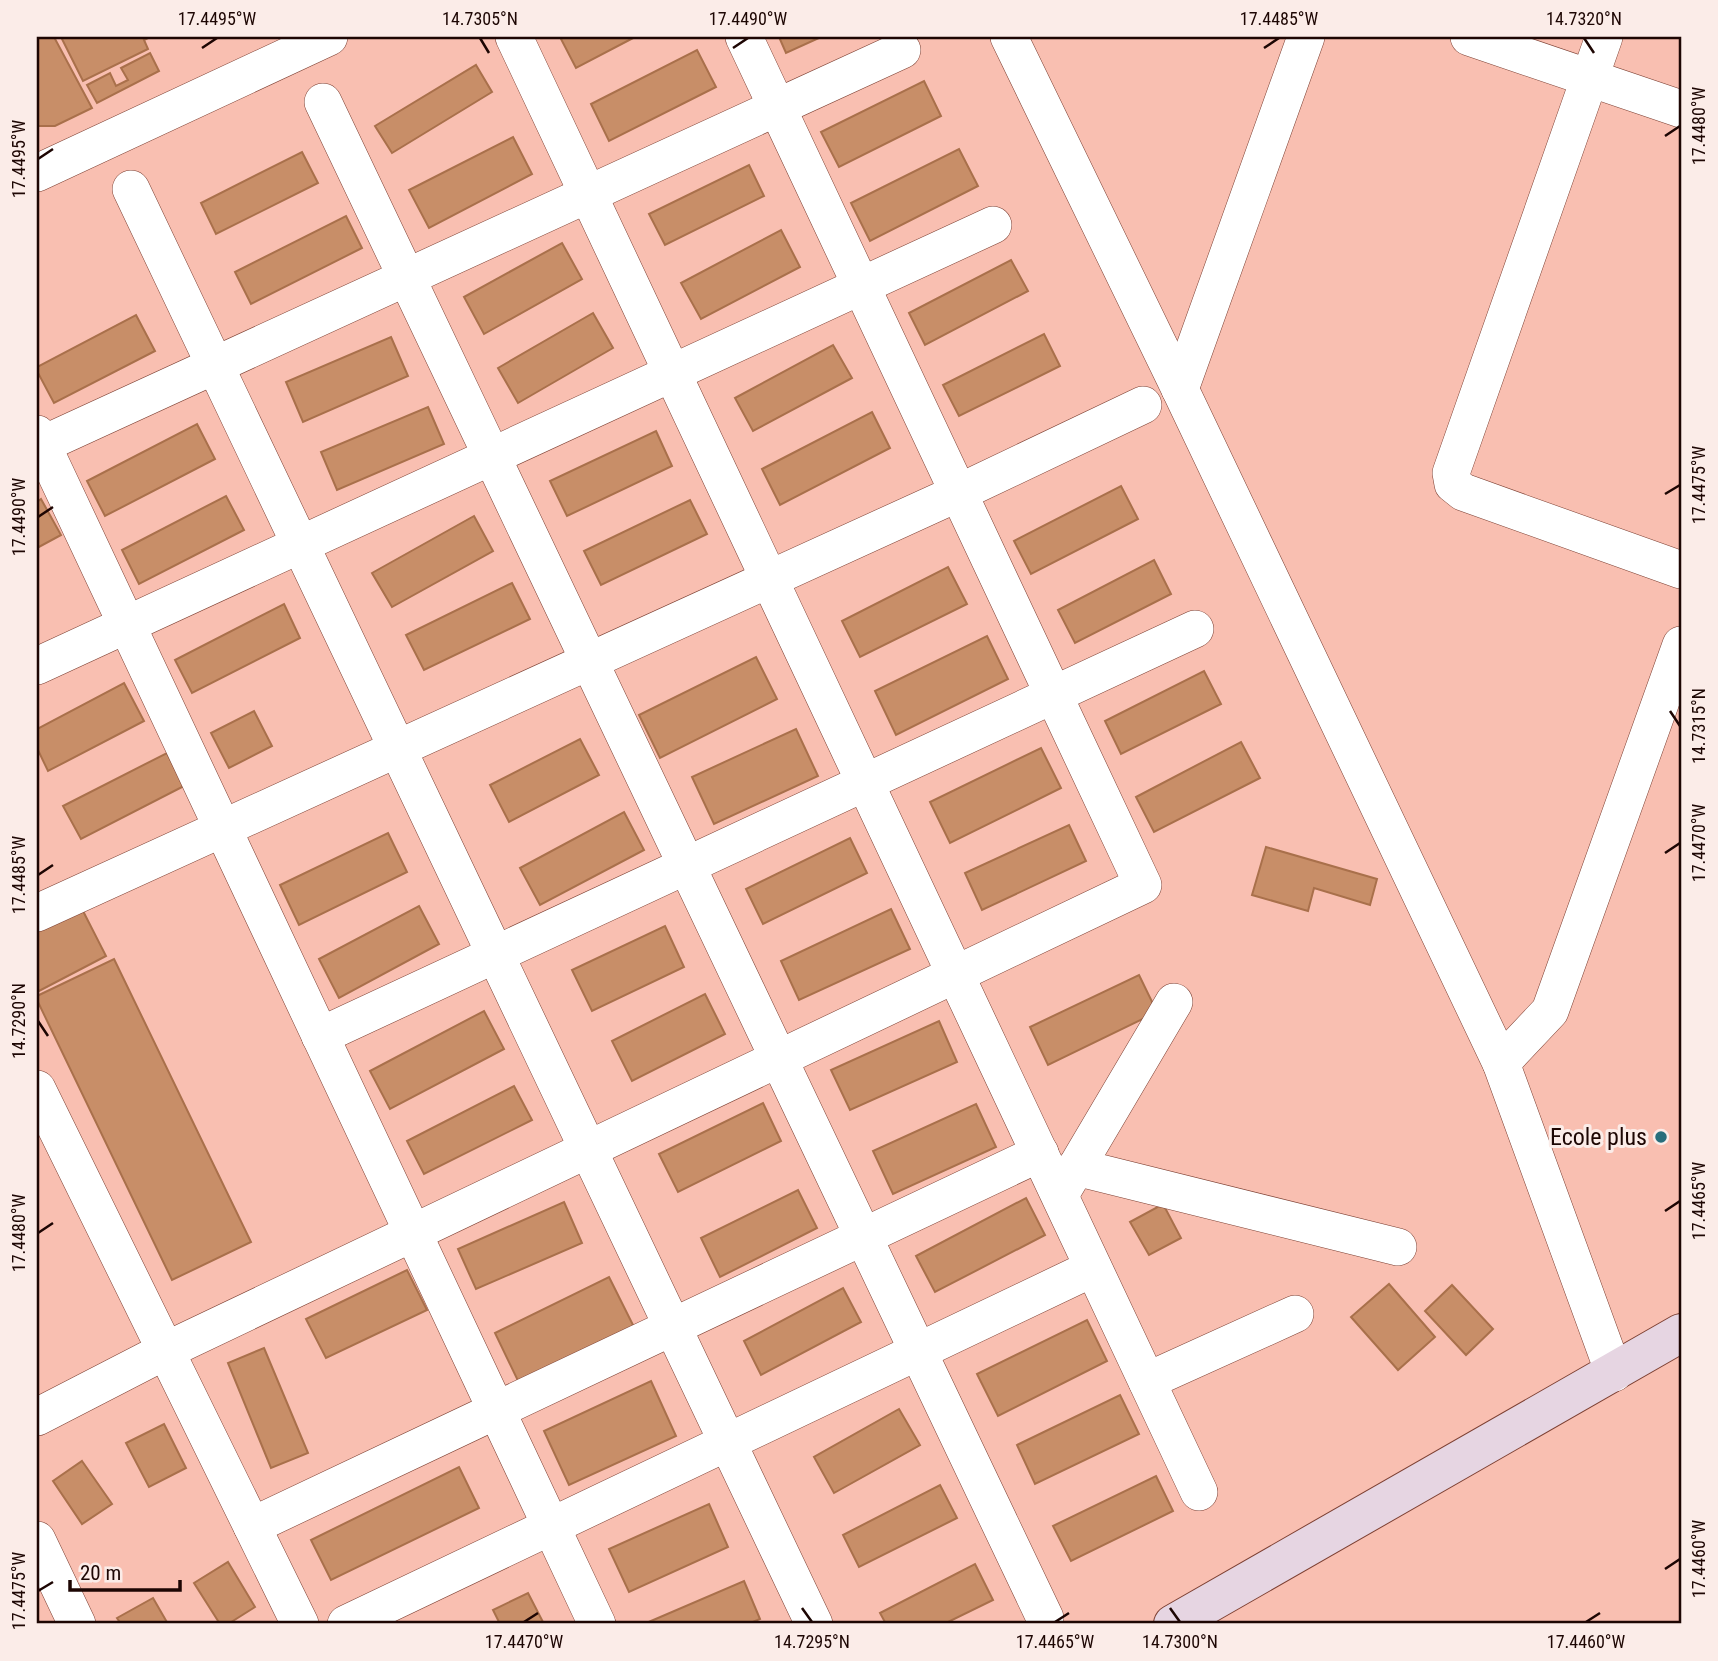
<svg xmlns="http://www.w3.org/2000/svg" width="1718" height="1661" viewBox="0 0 1718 1661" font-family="'Roboto Condensed',sans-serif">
  <rect width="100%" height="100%" fill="#f9bfb1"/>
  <!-- building -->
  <g fill="#c88e68" stroke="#a9704b" stroke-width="2">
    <path d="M37 37H54L92 108 55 126H37Z"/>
    <path d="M61 37H150L144 40 148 49 83 81Z"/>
    <path d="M560 37H635L576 68Z"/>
    <path d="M779 37H821L786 53Z"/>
    <path d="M697 50 716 87 609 141 591 104Z"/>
    <path d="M150 53 159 71 97 103 87 85 110 73 116 86 128 80 121 68Z"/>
    <path d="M476 65 492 92 392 153 375 126Z"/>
    <path d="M924 81 941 116 839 167 821 132Z"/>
    <path d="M513 137 532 174 429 228 409 190Z"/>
    <path d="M959 149 978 186 870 241 851 203Z"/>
    <path d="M302 152 318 183 216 234 201 203Z"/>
    <path d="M749 165 764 196 665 245 649 214Z"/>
    <path d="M346 216 362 248 251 304 235 272Z"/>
    <path d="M781 230 800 267 701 319 681 283Z"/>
    <path d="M562 243 582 279 484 334 464 297Z"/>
    <path d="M1011 260 1028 291 925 345 909 313Z"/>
    <path d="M593 313 613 348 518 403 498 368Z"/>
    <path d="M136 315 155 351 54 403 37 371V367Z"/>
    <path d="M1044 334 1060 366 959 416 943 385Z"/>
    <path d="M391 337 408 376 303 422 286 382Z"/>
    <path d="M833 345 852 378 753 431 735 398Z"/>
    <path d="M428 407 444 444 337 490 321 452Z"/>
    <path d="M872 412 890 448 780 505 762 469Z"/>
    <path d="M197 424 215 459 105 516 87 481Z"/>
    <path d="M656 431 672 466 567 516 550 481Z"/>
    <path d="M1121 486 1138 519 1031 574 1014 541Z"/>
    <path d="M226 496 244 530 139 584 122 550Z"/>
    <path d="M41 499 61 535 37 548V502Z"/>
    <path d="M690 500 707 534 601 585 584 551Z"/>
    <path d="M474 516 493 551 392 607 372 573Z"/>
    <path d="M1154 560 1171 594 1075 643 1058 610Z"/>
    <path d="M948 567 967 604 860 657 842 621Z"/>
    <path d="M512 583 530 619 424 670 406 635Z"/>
    <path d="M284 604 300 638 192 693 175 660Z"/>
    <path d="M987 636 1008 679 896 735 875 691Z"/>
    <path d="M756 657 777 699 660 758 639 715Z"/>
    <path d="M1204 671 1221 704 1121 754 1105 721Z"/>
    <path d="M124 683 144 721 48 771 37 748V729Z"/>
    <path d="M254 711 272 746 229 768 211 733Z"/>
    <path d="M796 729 818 776 714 824 692 777Z"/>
    <path d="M580 739 599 775 509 822 490 785Z"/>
    <path d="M1241 742 1260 778 1154 832 1136 797Z"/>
    <path d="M1041 748 1061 788 950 843 930 802Z"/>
    <path d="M167 753 184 786 81 839 63 806Z"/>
    <path d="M624 812 644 850 540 905 520 868Z"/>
    <path d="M1069 825 1086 861 982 910 965 873Z"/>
    <path d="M388 833 407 872 299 925 280 885Z"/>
    <path d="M850 838 867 873 763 924 746 889Z"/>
    <path d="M1266 847 1377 879 1370 905 1314 888 1308 911 1252 895Z"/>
    <path d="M419 906 439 944 339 998 319 959Z"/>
    <path d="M82 909 106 956 37 992V932Z"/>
    <path d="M891 909 910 949 799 1000 781 961Z"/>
    <path d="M665 926 684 967 592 1011 572 970Z"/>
    <path d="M114 959 251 1242 172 1280 37 1000V996Z"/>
    <path d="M1139 975 1157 1012 1048 1065 1030 1027Z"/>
    <path d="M705 994 725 1034 632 1081 612 1041Z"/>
    <path d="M484 1011 504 1049 390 1109 370 1071Z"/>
    <path d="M939 1021 957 1062 850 1110 831 1070Z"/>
    <path d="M514 1086 532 1120 424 1174 407 1141Z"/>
    <path d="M763 1103 781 1141 678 1192 659 1154Z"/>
    <path d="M976 1104 996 1147 893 1194 873 1151Z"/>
    <path d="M798 1190 817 1228 720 1277 701 1238Z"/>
    <path d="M1026 1198 1045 1235 935 1292 916 1256Z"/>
    <path d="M564 1202 582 1243 476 1289 458 1249Z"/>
    <path d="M1163 1204 1181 1238 1149 1255 1130 1222Z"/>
    <path d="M407 1270 427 1310 326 1358 306 1319Z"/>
    <path d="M609 1277 635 1329 520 1385 495 1333Z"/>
    <path d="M1389 1284 1435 1337 1398 1370 1351 1317Z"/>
    <path d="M1452 1285 1493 1329 1466 1355 1425 1311Z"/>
    <path d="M843 1288 861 1322 761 1375 744 1341Z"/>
    <path d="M1087 1320 1107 1361 998 1416 977 1374Z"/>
    <path d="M264 1348 308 1453 271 1468 228 1363Z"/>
    <path d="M651 1381 676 1436 569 1485 544 1431Z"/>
    <path d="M1120 1395 1139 1434 1035 1484 1017 1445Z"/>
    <path d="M899 1409 920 1445 834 1493 814 1457Z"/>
    <path d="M164 1424 186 1468 149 1487 126 1443Z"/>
    <path d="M82 1461 112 1504 82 1524 53 1481Z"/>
    <path d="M459 1467 479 1508 331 1580 311 1540Z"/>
    <path d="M1156 1476 1173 1511 1071 1561 1053 1526Z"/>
    <path d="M940 1485 957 1518 859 1567 843 1535Z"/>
    <path d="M709 1504 728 1547 629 1592 609 1549Z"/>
    <path d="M228 1562 255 1607 228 1624H220L194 1583Z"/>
    <path d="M975 1564 993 1600 944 1624H886L880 1613Z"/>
    <path d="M744 1581 760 1619 748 1624H644Z"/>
    <path d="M528 1593 544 1624H500L493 1610Z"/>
    <path d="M153 1598 168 1624H121L117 1618Z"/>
  </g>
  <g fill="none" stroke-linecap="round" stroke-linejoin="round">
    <!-- street casing -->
    <g stroke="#7d4033" stroke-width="38">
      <g id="street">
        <path d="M514 37 1199 1492"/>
        <path d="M1009 37 1180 389 1501 1063 1614 1373"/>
        <path d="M1469 37 1681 109"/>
        <path d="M1604 37 1451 473 1453 484 1463 492 1681 570"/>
        <path d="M323 102 1045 1618"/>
        <path d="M37 173 329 37"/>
        <path d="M131 189 814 1624"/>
        <path d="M1180 389 1306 37"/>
        <path d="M37 434 597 1624"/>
        <path d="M37 447 902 50"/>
        <path d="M37 666 993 225"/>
        <path d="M37 913 958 493 1143 405"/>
        <path d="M320 1036 1195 629"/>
        <path d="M1501 1063 1550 1011 1681 645"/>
        <path d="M37 1089 300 1624"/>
        <path d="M1076 1167 1398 1247"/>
        <path d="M1064 1188 1174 1002"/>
        <path d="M1147 1381 1295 1314"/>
        <path d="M37 1417 165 1351 1143 885 744 37"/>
        <path d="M252 1526 1040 1153"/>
        <path d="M37 1540 77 1624"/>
        <path d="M346 1624 1093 1268"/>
      </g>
    </g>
    <!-- secondary casing -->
    <g stroke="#7d4033" stroke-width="40">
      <path id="secondary" d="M1173 1624 1681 1333"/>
    </g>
    <!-- street -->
    <use href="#street" stroke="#fff" stroke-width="37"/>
    <!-- secondary -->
    <use href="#secondary" stroke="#e6d5e2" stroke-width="38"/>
  </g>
  <!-- ticks -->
  <path fill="none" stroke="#1d0603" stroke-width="2.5" d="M480 38 489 53M1584 38 1594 53M202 48 217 38M733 48 748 38M1264 48 1279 38M1665 136 1680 126M38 159 53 149M1665 494 1680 485M38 517 53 507M1670 711 1680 726M1665 853 1680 843M38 875 53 865M38 1021 48 1036M1665 1211 1680 1201M38 1233 53 1223M1665 1569 1680 1559M38 1591 53 1582M802 1608 812 1622M1170 1608 1180 1622M524 1622 538 1613M1055 1622 1069 1613M1586 1622 1600 1613"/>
  <!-- markers -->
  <circle fill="#286e7c" stroke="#fbece8" stroke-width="2.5" cx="1661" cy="1137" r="7"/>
  <g text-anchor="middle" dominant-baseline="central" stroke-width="6" stroke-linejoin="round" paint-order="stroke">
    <!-- poi labels -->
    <g font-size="24" fill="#1d0603" stroke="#fbece8" text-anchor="end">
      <text x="1647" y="1137">Ecole plus</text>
    </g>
  </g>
  <!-- border -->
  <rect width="1718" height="1661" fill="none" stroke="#fbece8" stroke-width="77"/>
  <!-- scale -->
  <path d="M70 1580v10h110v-10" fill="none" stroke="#1d0603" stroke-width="3.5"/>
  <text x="80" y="1580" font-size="21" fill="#1d0603" stroke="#fbece8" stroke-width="5" paint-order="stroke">20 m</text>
  <rect x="38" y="38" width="1642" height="1584" fill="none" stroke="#1d0603" stroke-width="2.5"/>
  <g font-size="18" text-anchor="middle" fill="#1d0603">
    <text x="217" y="25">17.4495°W</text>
    <text x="480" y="25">14.7305°N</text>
    <text x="748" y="25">17.4490°W</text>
    <text x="1279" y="25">17.4485°W</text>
    <text x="1584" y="25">14.7320°N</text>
    <text transform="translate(1699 126) rotate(-90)" y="6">17.4480°W</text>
    <text transform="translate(19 159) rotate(-90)" y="6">17.4495°W</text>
    <text transform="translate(1699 485) rotate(-90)" y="6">17.4475°W</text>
    <text transform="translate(19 517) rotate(-90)" y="6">17.4490°W</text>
    <text transform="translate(1699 726) rotate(-90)" y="6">14.7315°N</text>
    <text transform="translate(1699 843) rotate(-90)" y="6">17.4470°W</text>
    <text transform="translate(19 875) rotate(-90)" y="6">17.4485°W</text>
    <text transform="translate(19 1021) rotate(-90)" y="6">14.7290°N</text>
    <text transform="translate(1699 1201) rotate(-90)" y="6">17.4465°W</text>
    <text transform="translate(19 1233) rotate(-90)" y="6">17.4480°W</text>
    <text transform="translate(1699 1559) rotate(-90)" y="6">17.4460°W</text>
    <text transform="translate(19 1591) rotate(-90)" y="6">17.4475°W</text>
    <text x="524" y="1648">17.4470°W</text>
    <text x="812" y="1648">14.7295°N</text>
    <text x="1055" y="1648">17.4465°W</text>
    <text x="1180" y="1648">14.7300°N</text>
    <text x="1586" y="1648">17.4460°W</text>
  </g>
</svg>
